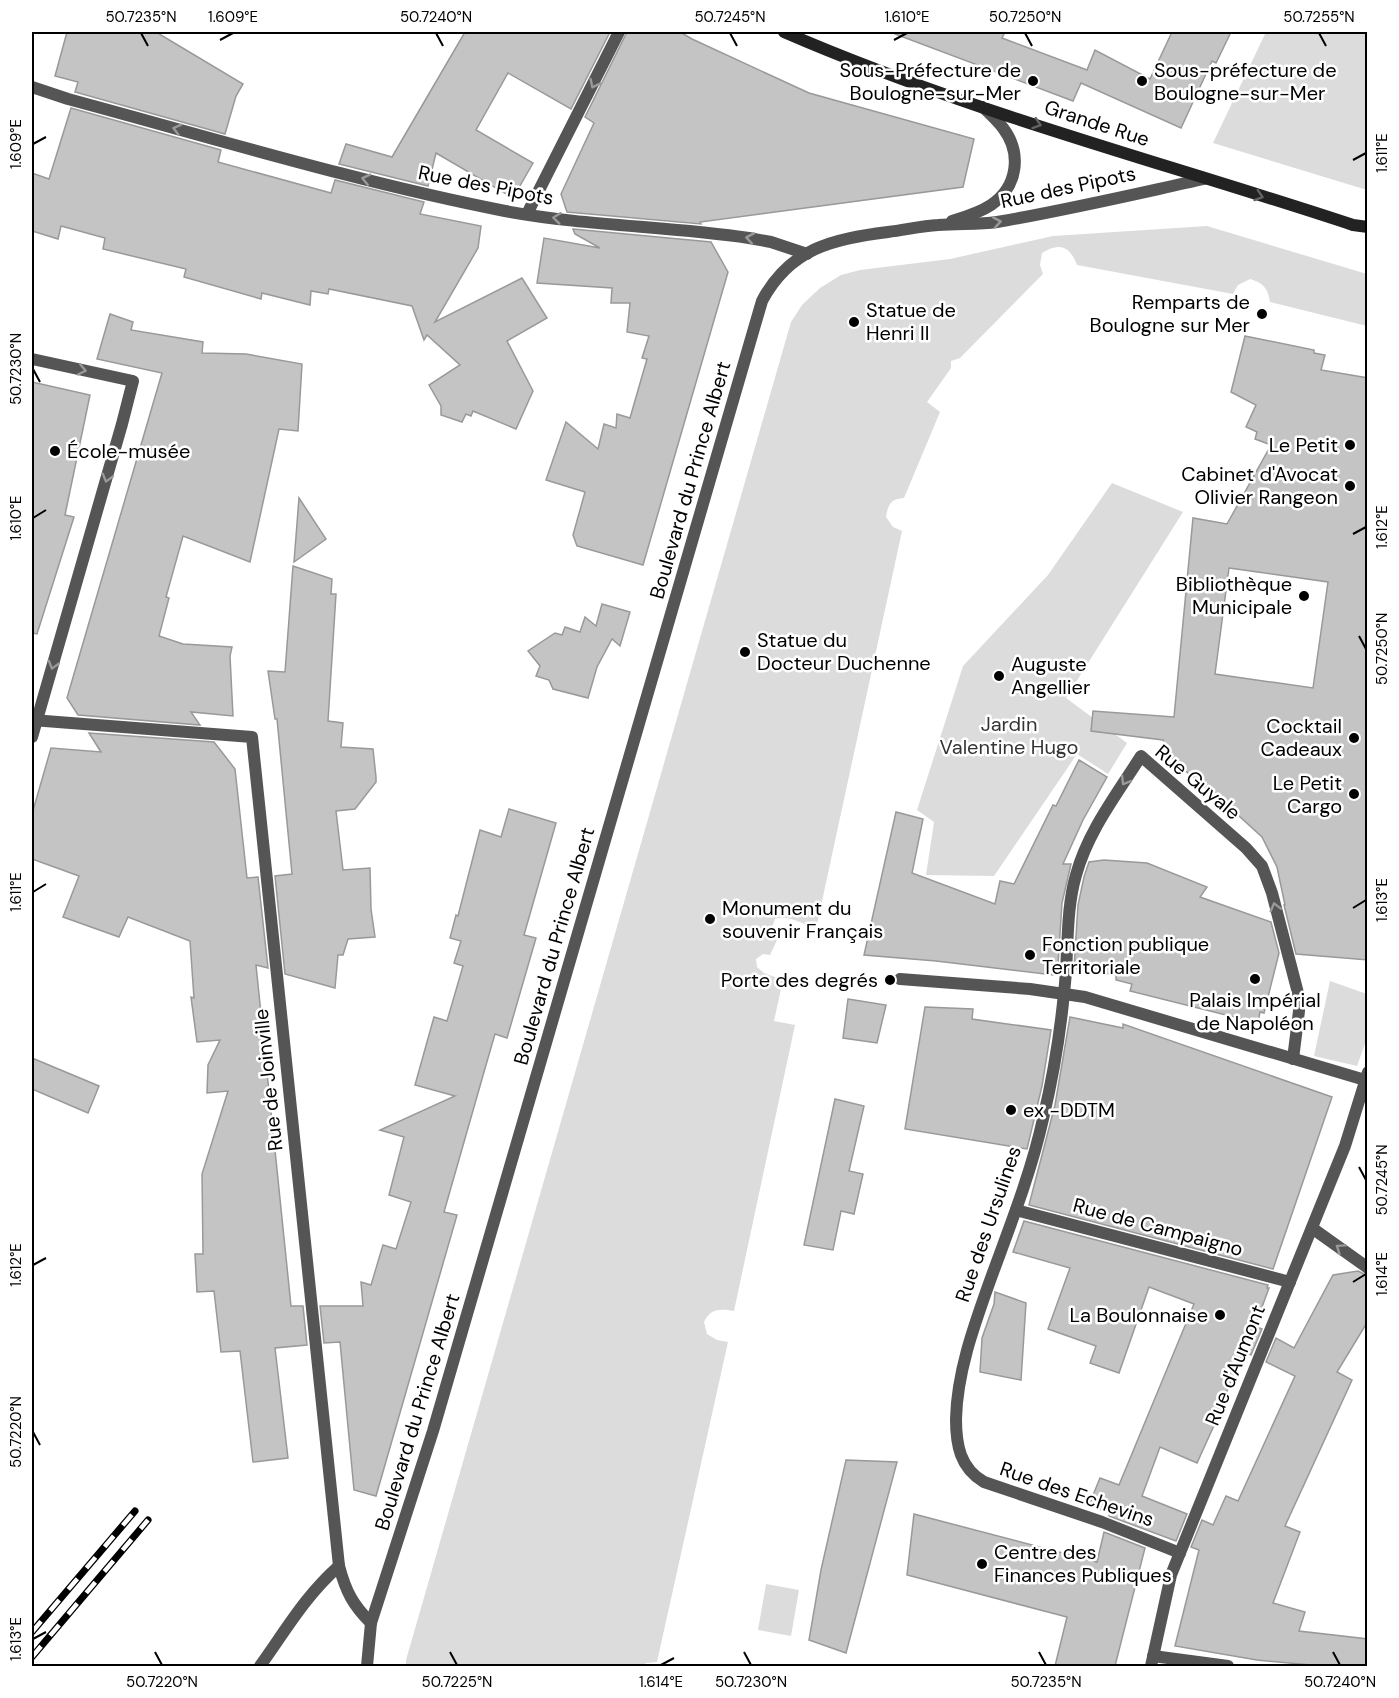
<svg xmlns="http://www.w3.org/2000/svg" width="1399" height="1698" viewBox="0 0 1399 1698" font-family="'DM Sans',sans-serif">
  <rect width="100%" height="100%" fill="#fff"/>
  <!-- green -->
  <g fill="#dcdcdc">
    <path d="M1266 32H1367V190L1213 143Z"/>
    <path d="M1207 226 1367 274V326L1270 302C1268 288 1263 283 1250 279L1238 285 1233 294 1077 265C1070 246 1059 242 1042 253L1040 265 1043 274 960 358 951 361V368L927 402 940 412 904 498C891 499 888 504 886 517L893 527 902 531 816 929C804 924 787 914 775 919L771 930 778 938 770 955 763 954 756 959 757 967 764 973 783 980 774 1021 795 1025 734 1311C720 1309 711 1308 704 1322L707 1334 717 1340 728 1342 657 1662 646 1663 642 1666H406V1660L791 322 802 305 820 288 841 275 860 270 950 259 1053 236Z"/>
    <path d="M1112 483 1183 512 1066 698 1127 743 1108 774 1077 754 994 876 926 875 934 822 917 810 963 666 1048 575Z"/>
    <path d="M1330 981 1367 994V1038L1357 1066 1314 1056Z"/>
    <path d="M766 1584 799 1590 791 1636 758 1630Z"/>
  </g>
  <!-- building -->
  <g fill="#c4c4c4" stroke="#999" stroke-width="1.5" fill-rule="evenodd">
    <path d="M67 32H156L243 84 236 96 225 134 75 92 78 82 55 76Z"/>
    <path d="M465 32H610L571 109 508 73 476 130 533 163 513 198 436 153 428 186 339 164 346 144 392 157Z"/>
    <path d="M627 32H680L692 39 809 93 974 139 963 187 700 222 701 224 567 212 561 194 594 123 585 117Z"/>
    <path d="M895 32H1005L1002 38 1087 70 1095 50 1150 79 1172 32H1231L1216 63 1212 61 1181 128 1081 83 1073 101 895 34Z"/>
    <path d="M71 108 221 150 218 162 331 193 335 180 424 202 420 214 481 226 478 248 435 322 522 278 547 318 507 341 533 391 516 429 473 411 471 416 466 414 462 422 441 415V406L429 385 460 365 427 335 424 340 412 306 329 289 328 294 311 291 310 305 262 293 261 299 184 277 186 269 103 249 105 238 61 226 58 239 32 231V173L49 179Z"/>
    <path d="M573 229 711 242 728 272 643 565 577 546 573 535 585 492 546 480 566 422 598 449 604 424 616 428 617 414 630 418 647 359 642 358 649 336 627 332 630 303H611L612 288 537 283 544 238 600 248 575 234Z"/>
    <path d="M110 314 133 322 131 330 203 342 202 353 246 354 302 364 298 431 279 429 250 562 183 536 166 597 169 598 159 636 183 644 232 647 230 656 233 716 191 712 200 725 78 715 67 698 162 373 97 359Z"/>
    <path d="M1245 336 1314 350V353L1325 355 1321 370 1368 378V960L1296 954 1284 905H1285L1277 867 1262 837 1239 816 1232 814 1231 810 1175 762 1170 756 1163 740 1091 731 1093 711 1174 717 1193 518 1227 524 1271 445 1255 439 1257 432 1246 427 1256 405 1231 392ZM1229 568 1328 582 1313 688 1215 674Z"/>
    <path d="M32 382 90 395 65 515 74 517 37 634 32 633Z"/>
    <path d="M299 498 326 539 294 562Z"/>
    <path d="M293 566 332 579 331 594H336L328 721 343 723 341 747 373 749 376 777V782L355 809 336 811 343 870 370 868 371 909 375 937 348 939 343 955H338L335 988 285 974 275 876 292 874 277 719H275L268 671 285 672Z"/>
    <path d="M602 604 630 612 620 646 612 639 597 667 588 698 553 689 549 680 536 676 540 666 528 651 555 633 562 635 565 627 580 632 585 617 596 626Z"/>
    <path d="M89 733 214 742 235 769 247 878 258 877 268 968 256 965 291 1306H303L307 1345 275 1348 288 1458 253 1462 240 1351 221 1352 214 1291 197 1292 195 1254H203L202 1174 228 1091 207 1093 208 1065 220 1040 197 1042 191 997 194 998 190 941 128 917 119 937 63 917 79 876 32 859V814L51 748 101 752Z"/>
    <path d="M1079 760 1107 777 1083 820 1063 864H1071L1062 903 1058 965 1053 964V975L936 961 864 955 896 812 923 819 912 873 995 904 1000 881 1014 884 1053 805 1056 806Z"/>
    <path d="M509 809 556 823 524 935 536 938 507 1038 495 1034 486 1065 444 1212 457 1215 376 1496 354 1490 340 1342 324 1343 320 1306H363L361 1282 371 1285 383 1245 396 1249 411 1202 389 1195 404 1137 380 1130 455 1096 415 1085 434 1017 447 1021 463 966 454 963 461 941 450 938 456 915 458 916 480 830 501 837Z"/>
    <path d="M1104 860 1147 863 1207 887 1200 897 1271 922 1279 953 1264 1013 1260 1012 1258 1023 1130 991 1132 984 1116 980V975L1074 968 1078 905 1084 877 1089 862Z"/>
    <path d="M848 999 886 1005 877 1043 843 1038Z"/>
    <path d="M925 1007 973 1009 972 1019 1051 1030 1042 1086 1027 1149 905 1129Z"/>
    <path d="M1070 1017 1123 1028V1024L1332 1097 1273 1269 1029 1205 1055 1105Z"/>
    <path d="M32 1058 99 1086 88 1113 32 1089Z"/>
    <path d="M835 1099 864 1106 849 1171 863 1174 854 1214 841 1211 833 1250 804 1245Z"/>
    <path d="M1024 1221 1268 1285 1267 1288H1269L1255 1326 1262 1329 1251 1355 1244 1351 1224 1398 1226 1399 1197 1463 1160 1447 1142 1496 1187 1514 1176 1541 1109 1516V1513L1089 1505 1100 1478 1119 1485 1194 1304 1149 1287 1119 1373 1090 1363 1096 1346 1048 1329 1070 1268 1013 1252Z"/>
    <path d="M1358 1271 1368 1276V1321L1337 1372 1352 1380 1285 1526 1300 1532 1273 1603 1305 1612 1299 1631 1368 1639V1666H1322L1257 1660 1175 1646 1199 1550 1191 1547 1202 1520 1213 1525 1226 1496 1238 1501 1295 1376 1266 1362 1276 1338 1294 1348 1333 1275Z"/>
    <path d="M995 1292 1026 1303 1021 1380 980 1372 982 1338 994 1304Z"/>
    <path d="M846 1460 897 1462 846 1653 809 1640 821 1570Z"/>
    <path d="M914 1514 1097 1562 1104 1532 1145 1548 1115 1666H1055L1067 1617 907 1575Z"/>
  </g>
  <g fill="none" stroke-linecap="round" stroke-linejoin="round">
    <!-- street -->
    <g stroke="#555" stroke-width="12">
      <path d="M32 87 68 99C213 138 357 182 505 211 585 226 668 226 749 238L771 242 807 254"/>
      <path d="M527 214 619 32"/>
      <path d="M952 221C965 217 979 213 991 205 1018 187 1022 153 1003 128 997 120 990 114 983 107"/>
      <path d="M32 359 133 381 122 424 32 737"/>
      <path d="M32 720 252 737 339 1566C346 1592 353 1605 371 1623"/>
      <path d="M900 979 1030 989 1085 997 1365 1080"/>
      <path d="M1016 1210 1290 1282"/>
      <path d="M1312 1228 1368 1268"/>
      <path d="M1180 1553 1102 1522 984 1482C960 1468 956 1445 956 1419 957 1371 975 1323 991 1278 1010 1226 1031 1173 1043 1119 1053 1077 1060 1035 1064 993 1069 954 1065 913 1076 875 1088 831 1117 794 1141 756L1246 848 1262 866 1272 893 1298 993 1299 1011 1293 1059"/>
      <path d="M1153 1656 1228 1666"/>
      <path d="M260 1666C286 1630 305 1596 339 1566"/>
      <path d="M367 1666 371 1623 433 1431 762 301C790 248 833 239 888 232 905 230 921 226 938 225 958 223 978 225 997 222 1067 210 1135 194 1204 179"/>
      <path d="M1151 1666 1171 1575 1345 1146 1368 1072"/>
    </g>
    <!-- secondary -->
    <path stroke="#222" stroke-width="12" d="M784 32C968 112 1163 162 1353 225L1368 227"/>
    <!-- rail casing -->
    <g stroke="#000" stroke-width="7">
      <g id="rail">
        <path d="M32 1632 135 1511"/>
        <path d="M32 1657 148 1520"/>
      </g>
    </g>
    <!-- rail -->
    <use href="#rail" stroke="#fff" stroke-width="4.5" stroke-dasharray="14" stroke-linecap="butt"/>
  </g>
  <!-- one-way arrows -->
  <defs><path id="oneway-chevron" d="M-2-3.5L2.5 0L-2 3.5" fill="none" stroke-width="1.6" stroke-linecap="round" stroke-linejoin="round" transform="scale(1.5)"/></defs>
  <g stroke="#999">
    <use href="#oneway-chevron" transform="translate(594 84) rotate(116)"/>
    <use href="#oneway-chevron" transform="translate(177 129) rotate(-165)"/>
    <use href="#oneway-chevron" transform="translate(366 179) rotate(-167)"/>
    <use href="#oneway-chevron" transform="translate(557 218) rotate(-173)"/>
    <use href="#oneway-chevron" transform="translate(997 222) rotate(-10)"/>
    <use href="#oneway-chevron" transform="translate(750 238) rotate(-170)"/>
    <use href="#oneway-chevron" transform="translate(82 370) rotate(12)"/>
    <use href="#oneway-chevron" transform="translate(107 478) rotate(106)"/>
    <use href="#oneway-chevron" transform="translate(53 665) rotate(106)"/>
    <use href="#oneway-chevron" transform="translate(1125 781) rotate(122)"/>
    <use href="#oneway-chevron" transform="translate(1275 907) rotate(-104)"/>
    <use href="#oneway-chevron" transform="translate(1340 1248) rotate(-145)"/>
  </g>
  <g stroke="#646464">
    <use href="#oneway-chevron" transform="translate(1037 124) rotate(18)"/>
    <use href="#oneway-chevron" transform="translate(1259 196) rotate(18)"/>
  </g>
  <!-- ticks -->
  <path fill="none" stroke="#000" stroke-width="2" d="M141 33 148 46M436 33 443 46M730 33 737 46M1025 33 1032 46M1319 33 1326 46M220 40 233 33M894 40 907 33M33 144 46 137M1353 160 1366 153M33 369 40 382M33 518 46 510M1353 534 1366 527M1359 636 1366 649M33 892 46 884M1353 908 1366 900M1359 1167 1366 1180M33 1265 46 1258M1353 1282 1366 1274M33 1432 40 1445M33 1639 46 1632M155 1652 162 1665M450 1652 457 1665M744 1652 751 1665M1039 1652 1046 1665M1333 1652 1340 1665M661 1665 674 1658"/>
  <!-- markers -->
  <g fill="#000" stroke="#fff" stroke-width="2">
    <circle cx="1033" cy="81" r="6"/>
    <circle cx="1142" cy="81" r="6"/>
    <circle cx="1262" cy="314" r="6"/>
    <circle cx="854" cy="322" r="6"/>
    <circle cx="1350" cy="445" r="6"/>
    <circle cx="55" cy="451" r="6"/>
    <circle cx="1350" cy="486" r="6"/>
    <circle cx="1304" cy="596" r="6"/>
    <circle cx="745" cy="652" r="6"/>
    <circle cx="999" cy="676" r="6"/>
    <circle cx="1354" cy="738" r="6"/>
    <circle cx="1354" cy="794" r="6"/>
    <circle cx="710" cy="919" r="6"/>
    <circle cx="1030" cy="955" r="6"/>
    <circle cx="1255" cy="979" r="6"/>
    <circle cx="890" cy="980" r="6"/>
    <circle cx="1011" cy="1110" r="6"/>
    <circle cx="1220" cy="1315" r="6"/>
    <circle cx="982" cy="1564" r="6"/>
  </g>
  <g text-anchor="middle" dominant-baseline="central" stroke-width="5" stroke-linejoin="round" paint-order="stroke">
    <!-- poi labels -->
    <g font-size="20" fill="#000" stroke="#fff" text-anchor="end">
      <text x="1021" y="70">Sous-Préfecture de<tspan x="1021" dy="23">Boulogne-sur-Mer</tspan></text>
      <text x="1154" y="70" text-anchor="start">Sous-préfecture de<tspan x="1154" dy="23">Boulogne-sur-Mer</tspan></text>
      <text x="1250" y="302">Remparts de<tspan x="1250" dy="23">Boulogne sur Mer</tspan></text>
      <text x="866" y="310" text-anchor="start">Statue de<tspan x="866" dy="23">Henri II</tspan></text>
      <text x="1338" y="445">Le Petit</text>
      <text x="67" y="451" text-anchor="start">École-musée</text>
      <text x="1338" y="474">Cabinet d'Avocat<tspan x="1338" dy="23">Olivier Rangeon</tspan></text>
      <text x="1292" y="584">Bibliothèque<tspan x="1292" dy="23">Municipale</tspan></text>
      <text x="757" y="640" text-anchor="start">Statue du<tspan x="757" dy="23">Docteur Duchenne</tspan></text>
      <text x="1011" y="664" text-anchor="start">Auguste<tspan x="1011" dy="23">Angellier</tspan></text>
      <text x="1342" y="726">Cocktail<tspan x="1342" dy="23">Cadeaux</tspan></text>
      <text x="1342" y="783">Le Petit<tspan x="1342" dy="23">Cargo</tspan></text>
      <text x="722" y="908" text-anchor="start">Monument du<tspan x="722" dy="23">souvenir Français</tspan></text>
      <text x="1042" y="944" text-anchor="start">Fonction publique<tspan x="1042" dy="23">Territoriale</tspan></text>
      <text x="878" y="980">Porte des degrés</text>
      <text x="1255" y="1000" text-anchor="middle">Palais Impérial<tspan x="1255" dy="23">de Napoléon</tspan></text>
      <text x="1023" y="1110" text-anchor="start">ex -DDTM</text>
      <text x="1208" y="1315">La Boulonnaise</text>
      <text x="994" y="1552" text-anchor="start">Centre des<tspan x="994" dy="23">Finances Publiques</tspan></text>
    </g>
    <!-- street labels -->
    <g font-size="20" fill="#000" stroke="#fff">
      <text transform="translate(1097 123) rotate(18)">Grande Rue</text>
      <text transform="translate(486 185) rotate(11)">Rue des Pipots</text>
      <text transform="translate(1068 187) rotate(-12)">Rue des Pipots</text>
      <text transform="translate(690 480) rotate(-74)">Boulevard du Prince Albert</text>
      <text transform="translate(1198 782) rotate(40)">Rue Guyale</text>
      <text transform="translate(554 946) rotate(-74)">Boulevard du Prince Albert</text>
      <text transform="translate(268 1080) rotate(-96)">Rue de Joinville</text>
      <text transform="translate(988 1224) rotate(-71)">Rue des Ursulines</text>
      <text transform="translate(1158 1227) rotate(15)">Rue de Campaigno</text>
      <text transform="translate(1235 1365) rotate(-68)">Rue d'Aumont</text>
      <text transform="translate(417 1412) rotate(-73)">Boulevard du Prince Albert</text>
      <text transform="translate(1077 1494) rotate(19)">Rue des Echevins</text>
    </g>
    <!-- park labels -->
    <g font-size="20" fill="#333" stroke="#fff">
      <text x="1009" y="724">Jardin<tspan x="1009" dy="23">Valentine Hugo</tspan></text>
    </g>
  </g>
  <!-- border -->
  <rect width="1399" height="1698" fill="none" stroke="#ffffff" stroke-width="66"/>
  <rect x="33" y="33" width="1333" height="1632" fill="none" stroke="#000" stroke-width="2"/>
  <g font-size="15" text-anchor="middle" fill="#000">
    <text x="141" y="22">50.7235°N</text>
    <text x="233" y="22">1.609°E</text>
    <text x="436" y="22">50.7240°N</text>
    <text x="730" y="22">50.7245°N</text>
    <text x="907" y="22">1.610°E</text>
    <text x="1025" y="22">50.7250°N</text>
    <text x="1319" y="22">50.7255°N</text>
    <text transform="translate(16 144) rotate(-90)" y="5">1.609°E</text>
    <text transform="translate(1382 153) rotate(-90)" y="5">1.611°E</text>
    <text transform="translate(16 369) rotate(-90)" y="5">50.7230°N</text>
    <text transform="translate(16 518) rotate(-90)" y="5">1.610°E</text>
    <text transform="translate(1382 527) rotate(-90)" y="5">1.612°E</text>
    <text transform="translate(1382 649) rotate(-90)" y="5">50.7250°N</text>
    <text transform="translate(16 892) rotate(-90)" y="5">1.611°E</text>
    <text transform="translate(1382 900) rotate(-90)" y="5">1.613°E</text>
    <text transform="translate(1382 1180) rotate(-90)" y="5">50.7245°N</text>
    <text transform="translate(16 1265) rotate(-90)" y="5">1.612°E</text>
    <text transform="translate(1382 1274) rotate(-90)" y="5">1.614°E</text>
    <text transform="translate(16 1432) rotate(-90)" y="5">50.7220°N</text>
    <text transform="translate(16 1639) rotate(-90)" y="5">1.613°E</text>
    <text x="162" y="1687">50.7220°N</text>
    <text x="457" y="1687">50.7225°N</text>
    <text x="661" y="1687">1.614°E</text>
    <text x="751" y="1687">50.7230°N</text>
    <text x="1046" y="1687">50.7235°N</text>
    <text x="1340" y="1687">50.7240°N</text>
  </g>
</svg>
